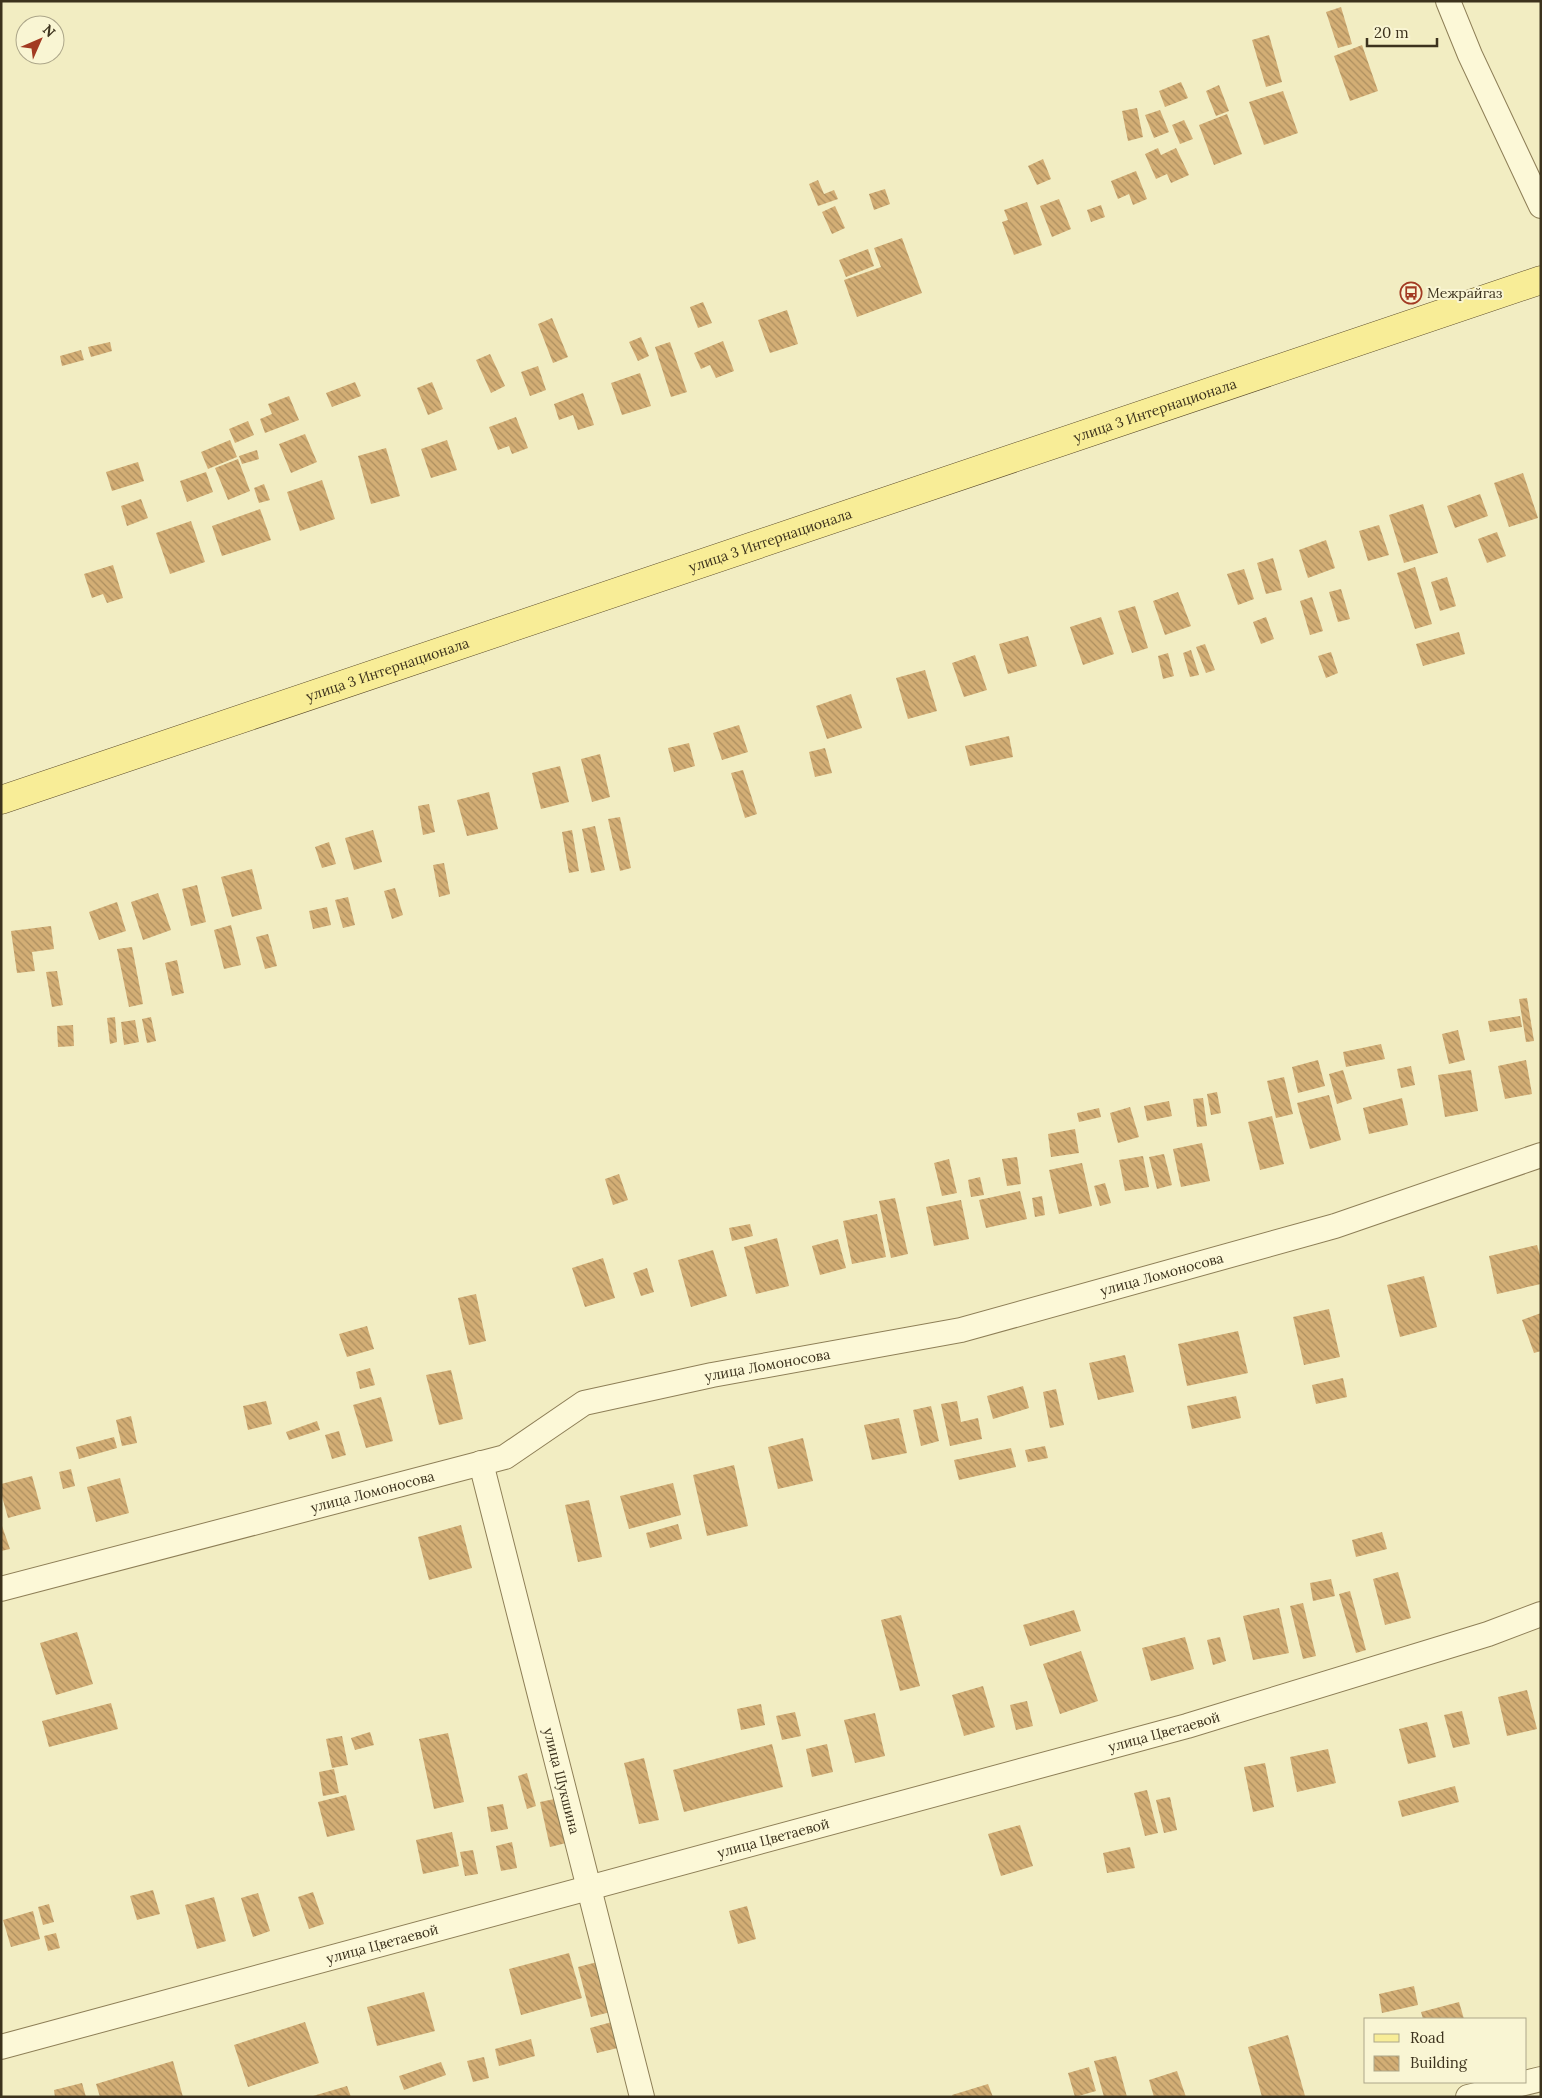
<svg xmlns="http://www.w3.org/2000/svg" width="1542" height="2098" viewBox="0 0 1542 2098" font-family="Lora,serif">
  <defs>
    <pattern id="building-back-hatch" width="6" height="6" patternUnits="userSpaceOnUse" patternTransform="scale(1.25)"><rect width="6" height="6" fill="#d3ae75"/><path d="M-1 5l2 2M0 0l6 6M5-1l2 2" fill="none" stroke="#ac8e5f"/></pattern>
  </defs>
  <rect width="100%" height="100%" fill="#f2edc2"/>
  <!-- building -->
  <g fill="url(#building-back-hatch)">
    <path d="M1341 7 1352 44 1338 48 1326 12Z"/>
    <path d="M1269 35 1282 82 1266 87 1252 40Z"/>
    <path d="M1362 45 1378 91 1350 101 1334 56Z"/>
    <path d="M1181 82 1188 98 1165 107 1159 91Z"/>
    <path d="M1219 85 1229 111 1216 116 1206 91Z"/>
    <path d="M1283 91 1298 133 1264 145 1249 102Z"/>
    <path d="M1137 108 1143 137 1128 141 1122 111Z"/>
    <path d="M1160 110 1169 132 1154 138 1145 115Z"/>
    <path d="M1227 114 1242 154 1214 165 1199 125Z"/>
    <path d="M1184 120 1193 139 1180 144 1172 125Z"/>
    <path d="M1158 148 1161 155 1176 148 1189 175 1171 183 1167 174 1156 179 1145 154Z"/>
    <path d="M1043 159 1051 179 1037 185 1028 166Z"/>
    <path d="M1136 171 1147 199 1133 205 1129 194 1118 199 1111 181Z"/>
    <path d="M818 180 824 194 834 190 838 199 818 206 809 184Z"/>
    <path d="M885 189 890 204 874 210 869 194Z"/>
    <path d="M1059 199 1071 229 1052 237 1040 206Z"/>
    <path d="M1027 202 1042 245 1014 255 1002 222 1008 220 1004 210Z"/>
    <path d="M1101 205 1105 217 1091 222 1087 210Z"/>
    <path d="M835 206 845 228 832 234 822 212Z"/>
    <path d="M902 238 922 293 857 317 844 280 881 267 874 248Z"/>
    <path d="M868 249 874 266 846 277 839 260Z"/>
    <path d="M703 302 712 323 698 328 690 307Z"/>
    <path d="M787 310 798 344 770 353 758 320Z"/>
    <path d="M552 318 568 357 553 363 538 324Z"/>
    <path d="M641 337 649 356 638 361 629 342Z"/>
    <path d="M723 341 734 371 716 378 710 365 701 369 694 353Z"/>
    <path d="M110 342 112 351 91 357 88 347Z"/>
    <path d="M670 342 687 392 671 397 655 347Z"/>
    <path d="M81 350 84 360 62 366 60 356Z"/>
    <path d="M490 354 505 386 491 393 476 360Z"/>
    <path d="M538 366 546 390 530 396 521 372Z"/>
    <path d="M640 373 651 406 622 415 611 383Z"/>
    <path d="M355 382 361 396 332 407 326 393Z"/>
    <path d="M432 382 443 409 428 415 417 388Z"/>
    <path d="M583 393 594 425 578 430 573 415 559 420 554 404Z"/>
    <path d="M289 396 299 420 265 433 260 419 272 414 268 404Z"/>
    <path d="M516 417 528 448 512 454 509 446 498 450 489 427Z"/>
    <path d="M248 421 254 435 235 443 229 429Z"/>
    <path d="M305 434 317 462 291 473 279 444Z"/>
    <path d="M230 440 237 457 208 469 201 452Z"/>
    <path d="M447 440 457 470 431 478 421 449Z"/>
    <path d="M386 448 400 496 371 504 358 456Z"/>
    <path d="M257 450 259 459 242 464 239 456Z"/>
    <path d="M238 459 250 491 228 500 215 468Z"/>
    <path d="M138 462 144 481 112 491 106 472Z"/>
    <path d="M206 472 213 492 187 502 180 481Z"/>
    <path d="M1523 473 1538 518 1509 527 1494 483Z"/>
    <path d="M322 480 335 519 300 531 287 492Z"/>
    <path d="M264 484 270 500 259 503 254 488Z"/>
    <path d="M1480 494 1488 516 1455 528 1447 506Z"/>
    <path d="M141 499 148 518 127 526 121 506Z"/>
    <path d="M1423 504 1438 553 1404 563 1389 515Z"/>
    <path d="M260 509 271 540 222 556 212 526Z"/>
    <path d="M191 521 205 562 170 574 156 533Z"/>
    <path d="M1379 525 1389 555 1368 561 1359 531Z"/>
    <path d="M1497 532 1506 556 1487 563 1478 539Z"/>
    <path d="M1326 540 1335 568 1308 578 1299 550Z"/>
    <path d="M1273 558 1282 590 1266 594 1257 563Z"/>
    <path d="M113 565 123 598 107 603 103 594 92 598 84 574Z"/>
    <path d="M1415 567 1432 624 1415 629 1397 573Z"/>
    <path d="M1244 569 1254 599 1238 605 1227 574Z"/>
    <path d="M1447 577 1456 606 1440 611 1431 582Z"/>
    <path d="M1341 589 1350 619 1338 622 1329 592Z"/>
    <path d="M1178 592 1191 626 1165 635 1153 601Z"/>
    <path d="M1312 597 1323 631 1310 635 1300 601Z"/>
    <path d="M1135 606 1148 648 1132 653 1118 611Z"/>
    <path d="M1101 617 1114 654 1083 665 1070 627Z"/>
    <path d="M1266 617 1274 639 1261 644 1253 622Z"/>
    <path d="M1459 632 1465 654 1423 666 1416 644Z"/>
    <path d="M1028 636 1037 666 1008 674 999 644Z"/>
    <path d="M1205 644 1215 670 1206 673 1196 647Z"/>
    <path d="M1191 650 1199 675 1190 677 1183 653Z"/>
    <path d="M1331 652 1338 673 1326 678 1318 656Z"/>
    <path d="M1168 653 1174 676 1163 679 1158 656Z"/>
    <path d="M975 655 987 690 964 697 952 663Z"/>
    <path d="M925 670 937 711 908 719 896 678Z"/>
    <path d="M851 694 862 728 827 739 816 706Z"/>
    <path d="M739 725 748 752 722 760 713 733Z"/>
    <path d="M1009 736 1013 757 970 766 965 746Z"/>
    <path d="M689 743 695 766 674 772 668 748Z"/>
    <path d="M825 748 832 773 815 777 809 752Z"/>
    <path d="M600 754 610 797 592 802 581 759Z"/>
    <path d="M560 766 569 802 541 809 532 773Z"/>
    <path d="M743 770 757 814 745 818 731 773Z"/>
    <path d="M489 792 498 829 467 836 457 800Z"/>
    <path d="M429 804 435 832 423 835 418 806Z"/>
    <path d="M620 817 631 868 620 871 608 819Z"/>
    <path d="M595 826 605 870 591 873 582 829Z"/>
    <path d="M373 830 382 862 354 870 345 838Z"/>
    <path d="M572 830 579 871 569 873 562 832Z"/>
    <path d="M329 842 336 864 322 868 315 847Z"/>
    <path d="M444 863 450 894 439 897 433 865Z"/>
    <path d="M252 869 262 909 232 917 221 877Z"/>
    <path d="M197 885 206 922 191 926 182 889Z"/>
    <path d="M395 888 403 915 392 919 384 891Z"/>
    <path d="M158 893 171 930 143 940 131 902Z"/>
    <path d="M348 897 355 925 343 928 335 900Z"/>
    <path d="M117 902 126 931 99 940 89 912Z"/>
    <path d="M327 907 331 925 313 929 309 911Z"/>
    <path d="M231 925 241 965 224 969 214 930Z"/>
    <path d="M51 926 54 949 32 952 35 971 17 973 11 931Z"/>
    <path d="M268 934 277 966 265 969 256 937Z"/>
    <path d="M132 947 143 1004 129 1007 117 949Z"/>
    <path d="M177 960 184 993 172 996 165 963Z"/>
    <path d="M57 971 63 1005 52 1007 46 972Z"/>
    <path d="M1527 998 1534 1041 1526 1042 1519 999Z"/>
    <path d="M1520 1016 1522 1027 1490 1032 1488 1021Z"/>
    <path d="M115 1017 117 1042 110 1044 107 1018Z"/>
    <path d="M151 1017 156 1041 147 1043 142 1019Z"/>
    <path d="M135 1020 139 1042 124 1045 121 1022Z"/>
    <path d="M73 1025 74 1046 58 1047 57 1026Z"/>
    <path d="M1458 1030 1465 1060 1449 1064 1442 1034Z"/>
    <path d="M1381 1044 1385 1059 1346 1067 1343 1052Z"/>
    <path d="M1318 1060 1325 1086 1298 1093 1292 1067Z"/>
    <path d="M1526 1060 1532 1094 1505 1099 1498 1066Z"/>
    <path d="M1411 1066 1415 1085 1401 1088 1397 1069Z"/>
    <path d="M1343 1070 1352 1099 1337 1104 1329 1074Z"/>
    <path d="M1471 1070 1478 1111 1445 1117 1438 1075Z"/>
    <path d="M1284 1077 1293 1114 1276 1118 1267 1081Z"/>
    <path d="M1217 1092 1221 1113 1211 1115 1207 1094Z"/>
    <path d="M1329 1095 1341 1140 1310 1149 1297 1103Z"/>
    <path d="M1203 1098 1207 1126 1197 1127 1193 1099Z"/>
    <path d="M1402 1098 1408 1125 1369 1134 1363 1108Z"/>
    <path d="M1169 1101 1172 1116 1147 1121 1144 1106Z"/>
    <path d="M1130 1107 1139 1137 1118 1143 1110 1113Z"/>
    <path d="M1099 1108 1101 1117 1079 1122 1077 1113Z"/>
    <path d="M1272 1116 1284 1164 1260 1170 1248 1122Z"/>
    <path d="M1075 1129 1079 1153 1051 1157 1048 1134Z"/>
    <path d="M1202 1143 1210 1181 1181 1187 1173 1149Z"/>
    <path d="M1164 1154 1172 1185 1157 1189 1149 1157Z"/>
    <path d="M1143 1156 1149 1187 1125 1191 1119 1160Z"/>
    <path d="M1017 1157 1021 1184 1007 1186 1002 1159Z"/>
    <path d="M949 1159 957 1193 942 1196 934 1163Z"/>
    <path d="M1082 1163 1092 1206 1059 1214 1049 1170Z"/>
    <path d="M619 1174 628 1200 613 1205 605 1179Z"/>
    <path d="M980 1177 984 1195 971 1197 968 1180Z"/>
    <path d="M1105 1183 1111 1203 1100 1206 1094 1186Z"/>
    <path d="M1020 1191 1027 1219 986 1228 979 1200Z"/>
    <path d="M1042 1196 1045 1215 1035 1217 1032 1198Z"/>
    <path d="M895 1198 908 1254 891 1258 879 1201Z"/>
    <path d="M961 1200 969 1239 934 1246 926 1207Z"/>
    <path d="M877 1214 886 1257 852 1264 843 1221Z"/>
    <path d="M750 1224 753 1236 732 1241 729 1228Z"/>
    <path d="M777 1238 789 1286 756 1294 744 1247Z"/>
    <path d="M838 1239 846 1268 820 1275 812 1246Z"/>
    <path d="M1537 1245 1541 1259V1284L1497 1294 1489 1256Z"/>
    <path d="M713 1250 727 1296 691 1307 678 1260Z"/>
    <path d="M603 1258 615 1298 585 1307 572 1268Z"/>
    <path d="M647 1268 654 1292 641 1296 633 1273Z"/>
    <path d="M1424 1276 1437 1327 1400 1337 1387 1285Z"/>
    <path d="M476 1294 486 1341 469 1345 458 1298Z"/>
    <path d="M1329 1309 1340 1357 1304 1365 1293 1317Z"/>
    <path d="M1541 1313V1351L1534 1353 1522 1320Z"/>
    <path d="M367 1326 374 1349 347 1357 339 1334Z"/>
    <path d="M1238 1331 1248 1373 1187 1386 1178 1344Z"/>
    <path d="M1125 1355 1134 1392 1098 1400 1089 1363Z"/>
    <path d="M370 1368 375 1385 360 1389 356 1372Z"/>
    <path d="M451 1370 463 1419 439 1425 426 1375Z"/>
    <path d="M1343 1378 1347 1397 1316 1404 1312 1385Z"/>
    <path d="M1023 1386 1029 1408 993 1419 987 1396Z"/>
    <path d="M1056 1389 1064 1425 1050 1428 1043 1392Z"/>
    <path d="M1236 1396 1241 1418 1192 1429 1187 1406Z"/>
    <path d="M381 1397 393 1441 366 1448 353 1405Z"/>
    <path d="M266 1401 272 1424 248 1430 243 1406Z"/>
    <path d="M957 1401 961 1422 978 1418 982 1439 950 1446 941 1404Z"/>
    <path d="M931 1406 939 1441 921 1446 913 1410Z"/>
    <path d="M131 1416 137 1443 122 1446 116 1420Z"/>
    <path d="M899 1418 907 1453 872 1460 864 1425Z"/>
    <path d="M317 1421 320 1430 289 1440 286 1432Z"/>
    <path d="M339 1431 346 1455 332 1459 325 1435Z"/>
    <path d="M114 1437 117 1448 79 1459 76 1447Z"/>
    <path d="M803 1438 813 1481 778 1489 768 1447Z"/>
    <path d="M1045 1446 1048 1458 1028 1462 1025 1450Z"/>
    <path d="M1011 1448 1016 1467 959 1480 954 1460Z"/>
    <path d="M734 1465 748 1526 707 1536 693 1475Z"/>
    <path d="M71 1469 75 1486 63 1489 59 1472Z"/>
    <path d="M32 1476 41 1509 8 1518 1 1493V1484Z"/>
    <path d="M120 1478 129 1513 96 1522 87 1487Z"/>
    <path d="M673 1483 681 1515 629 1529 620 1496Z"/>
    <path d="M589 1500 602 1557 578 1562 565 1505Z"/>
    <path d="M1 1523 10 1549 1 1551Z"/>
    <path d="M678 1524 682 1539 650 1548 646 1533Z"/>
    <path d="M461 1525 472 1568 429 1580 418 1537Z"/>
    <path d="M1382 1532 1387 1549 1356 1557 1352 1540Z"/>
    <path d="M1398 1572 1411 1618 1385 1625 1373 1579Z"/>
    <path d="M1331 1579 1335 1596 1313 1601 1310 1583Z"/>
    <path d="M1350 1591 1366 1650 1356 1653 1339 1594Z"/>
    <path d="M1303 1603 1316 1656 1303 1659 1290 1606Z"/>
    <path d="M1279 1608 1289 1653 1253 1660 1243 1616Z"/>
    <path d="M1074 1610 1081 1631 1030 1646 1023 1625Z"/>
    <path d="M901 1615 920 1686 900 1691 881 1620Z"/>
    <path d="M77 1632 93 1684 56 1695 40 1643Z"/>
    <path d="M1185 1637 1194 1669 1151 1681 1142 1648Z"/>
    <path d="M1220 1637 1226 1661 1213 1665 1207 1640Z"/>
    <path d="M1081 1651 1098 1701 1060 1714 1043 1664Z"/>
    <path d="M983 1686 995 1727 964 1736 952 1695Z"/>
    <path d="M1527 1690 1537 1729 1507 1736 1498 1697Z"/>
    <path d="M1027 1701 1033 1726 1016 1730 1010 1705Z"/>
    <path d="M111 1703 118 1729 49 1747 42 1721Z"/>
    <path d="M761 1704 765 1725 741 1730 737 1709Z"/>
    <path d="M1462 1711 1470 1744 1453 1748 1444 1715Z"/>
    <path d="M795 1712 801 1736 782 1740 776 1716Z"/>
    <path d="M875 1713 885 1756 855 1763 844 1720Z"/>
    <path d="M1427 1722 1436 1757 1408 1764 1399 1729Z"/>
    <path d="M370 1732 374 1745 355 1750 351 1738Z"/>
    <path d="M448 1733 464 1802 434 1809 419 1739Z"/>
    <path d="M342 1736 348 1765 332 1768 326 1739Z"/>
    <path d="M772 1744 783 1787 684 1812 673 1770Z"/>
    <path d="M827 1744 833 1772 812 1777 806 1749Z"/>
    <path d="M1328 1749 1336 1783 1297 1792 1290 1757Z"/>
    <path d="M644 1758 659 1820 639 1824 624 1763Z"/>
    <path d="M1265 1763 1274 1807 1253 1812 1244 1767Z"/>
    <path d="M334 1769 339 1793 323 1796 319 1772Z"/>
    <path d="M527 1773 536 1806 527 1809 518 1776Z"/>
    <path d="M1455 1786 1459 1802 1402 1817 1398 1801Z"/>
    <path d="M1147 1790 1158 1833 1145 1836 1134 1793Z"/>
    <path d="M346 1795 355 1830 327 1837 318 1802Z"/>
    <path d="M564 1797 574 1841 550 1847 540 1802Z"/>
    <path d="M1170 1797 1177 1830 1164 1833 1156 1800Z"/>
    <path d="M503 1804 508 1829 491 1832 487 1807Z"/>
    <path d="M1020 1825 1033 1866 1001 1876 988 1834Z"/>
    <path d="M452 1832 459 1866 423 1874 416 1840Z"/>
    <path d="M512 1842 517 1868 501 1871 496 1846Z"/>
    <path d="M1130 1847 1135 1868 1107 1873 1103 1853Z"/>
    <path d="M473 1850 478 1874 465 1876 460 1852Z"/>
    <path d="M153 1890 160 1914 137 1920 130 1896Z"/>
    <path d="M313 1892 324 1924 309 1929 298 1897Z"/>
    <path d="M258 1893 270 1931 253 1937 241 1898Z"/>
    <path d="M214 1897 226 1941 197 1949 185 1905Z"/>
    <path d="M49 1904 54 1922 43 1925 38 1907Z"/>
    <path d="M747 1906 756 1939 738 1944 729 1911Z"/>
    <path d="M33 1911 40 1939 11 1947 3 1920Z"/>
    <path d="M56 1933 60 1948 48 1951 44 1936Z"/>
    <path d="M569 1953 582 1998 521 2015 509 1969Z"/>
    <path d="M605 1960 618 2010 591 2017 578 1967Z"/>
    <path d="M1414 1986 1418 2005 1382 2013 1379 1994Z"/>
    <path d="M424 1992 435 2031 377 2046 367 2007Z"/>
    <path d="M1459 2002 1464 2019H1423L1421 2012Z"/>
    <path d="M619 2020 626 2046 597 2053 590 2028Z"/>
    <path d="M305 2022 319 2063 248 2087 234 2045Z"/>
    <path d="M1288 2035 1305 2096 1262 2097 1248 2047Z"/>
    <path d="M531 2039 535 2056 499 2066 495 2049Z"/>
    <path d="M1116 2056 1127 2097H1104L1094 2061Z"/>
    <path d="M484 2057 489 2078 473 2082 467 2061Z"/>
    <path d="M173 2061 183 2097H100L96 2084Z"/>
    <path d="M441 2062 446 2075 404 2090 399 2076Z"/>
    <path d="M1089 2067 1096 2091 1075 2097 1068 2073Z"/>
    <path d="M1177 2071 1186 2097H1154L1149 2080Z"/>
    <path d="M82 2083 86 2097H55L54 2090Z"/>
    <path d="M988 2084 993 2097H953L952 2095Z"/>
    <path d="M347 2086 351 2097H313V2096Z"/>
  </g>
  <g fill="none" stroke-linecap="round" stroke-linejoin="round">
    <!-- minor casing -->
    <g stroke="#8e7f57" stroke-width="26">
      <g id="minor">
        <path d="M1448 1 1470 55 1541 206"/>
        <path id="s1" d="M481 1463 642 2097"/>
        <path id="s2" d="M1 1589 505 1457 584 1403 712 1375 961 1330 1335 1226 1541 1155"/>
        <path id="s3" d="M1 2047 1187 1726 1488 1634 1541 1614"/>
        <path d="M1468 2097 1541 2079"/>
      </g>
    </g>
    <!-- primary casing -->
    <g stroke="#5b4b2c" stroke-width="29">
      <g id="primary">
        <path id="s4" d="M1 800 1541 280"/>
      </g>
    </g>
    <!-- minor -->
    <use href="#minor" stroke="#fcf8d7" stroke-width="24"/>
    <!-- primary -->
    <use href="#primary" stroke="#f8ed97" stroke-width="28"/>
  </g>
  <!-- icons -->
  <defs>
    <g id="bus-ring" transform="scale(1.125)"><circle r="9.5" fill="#f9f5d3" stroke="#a23a22" stroke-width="1.5"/><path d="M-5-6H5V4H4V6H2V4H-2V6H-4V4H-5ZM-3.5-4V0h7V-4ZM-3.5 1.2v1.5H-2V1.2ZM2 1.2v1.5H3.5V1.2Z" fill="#a23a22"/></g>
  </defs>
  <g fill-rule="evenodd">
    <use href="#bus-ring" x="1411" y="293"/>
  </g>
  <g text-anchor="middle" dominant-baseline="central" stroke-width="4" stroke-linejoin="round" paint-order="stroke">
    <!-- poi labels -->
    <g font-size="14" fill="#3c321d" stroke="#f9f5d3" text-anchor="start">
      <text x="1427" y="293">Межрайгаз</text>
    </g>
    <!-- street labels -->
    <g font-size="14" fill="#3c321d" stroke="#f9f5d3">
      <text stroke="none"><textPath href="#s4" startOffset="1218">улица 3 Интернационала</textPath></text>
      <text stroke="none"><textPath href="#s4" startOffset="812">улица 3 Интернационала</textPath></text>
      <text stroke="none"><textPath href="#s4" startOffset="408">улица 3 Интернационала</textPath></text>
      <text stroke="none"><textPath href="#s2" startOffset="1209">улица Ломоносова</textPath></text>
      <text stroke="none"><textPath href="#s2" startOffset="804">улица Ломоносова</textPath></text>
      <text stroke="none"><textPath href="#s2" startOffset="384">улица Ломоносова</textPath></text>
      <text stroke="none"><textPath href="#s3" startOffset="1205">улица Цветаевой</textPath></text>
      <text stroke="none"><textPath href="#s1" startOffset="328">улица Шукшина</textPath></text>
      <text stroke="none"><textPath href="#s3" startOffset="800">улица Цветаевой</textPath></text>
      <text stroke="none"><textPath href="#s3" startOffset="395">улица Цветаевой</textPath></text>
    </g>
  </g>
  <!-- border -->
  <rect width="1542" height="2098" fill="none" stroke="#3c321d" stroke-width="5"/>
  <!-- legend -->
  <rect x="1364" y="2018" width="162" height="65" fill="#f9f5d3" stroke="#ada78a"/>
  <rect x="1374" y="2034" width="25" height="8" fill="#f8ed97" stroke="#ada78a"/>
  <text x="1410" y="2043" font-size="15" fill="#3c321d">Road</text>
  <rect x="1374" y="2056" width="25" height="15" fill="url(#building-back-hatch)" stroke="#ada78a"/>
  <text x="1410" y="2068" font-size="15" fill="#3c321d">Building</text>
  <!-- north arrow -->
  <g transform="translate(40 40) rotate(45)"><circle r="24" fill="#f9f5d3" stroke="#ada78a"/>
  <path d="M0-4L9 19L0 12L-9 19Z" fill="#a23a22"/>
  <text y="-8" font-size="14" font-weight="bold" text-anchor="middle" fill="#3c321d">N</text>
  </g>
  <!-- scale -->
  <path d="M1367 38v8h70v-8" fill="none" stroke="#3c321d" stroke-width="2.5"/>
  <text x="1374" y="38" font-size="15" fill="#3c321d" stroke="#f9f5d3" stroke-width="4" paint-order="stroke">20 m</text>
</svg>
